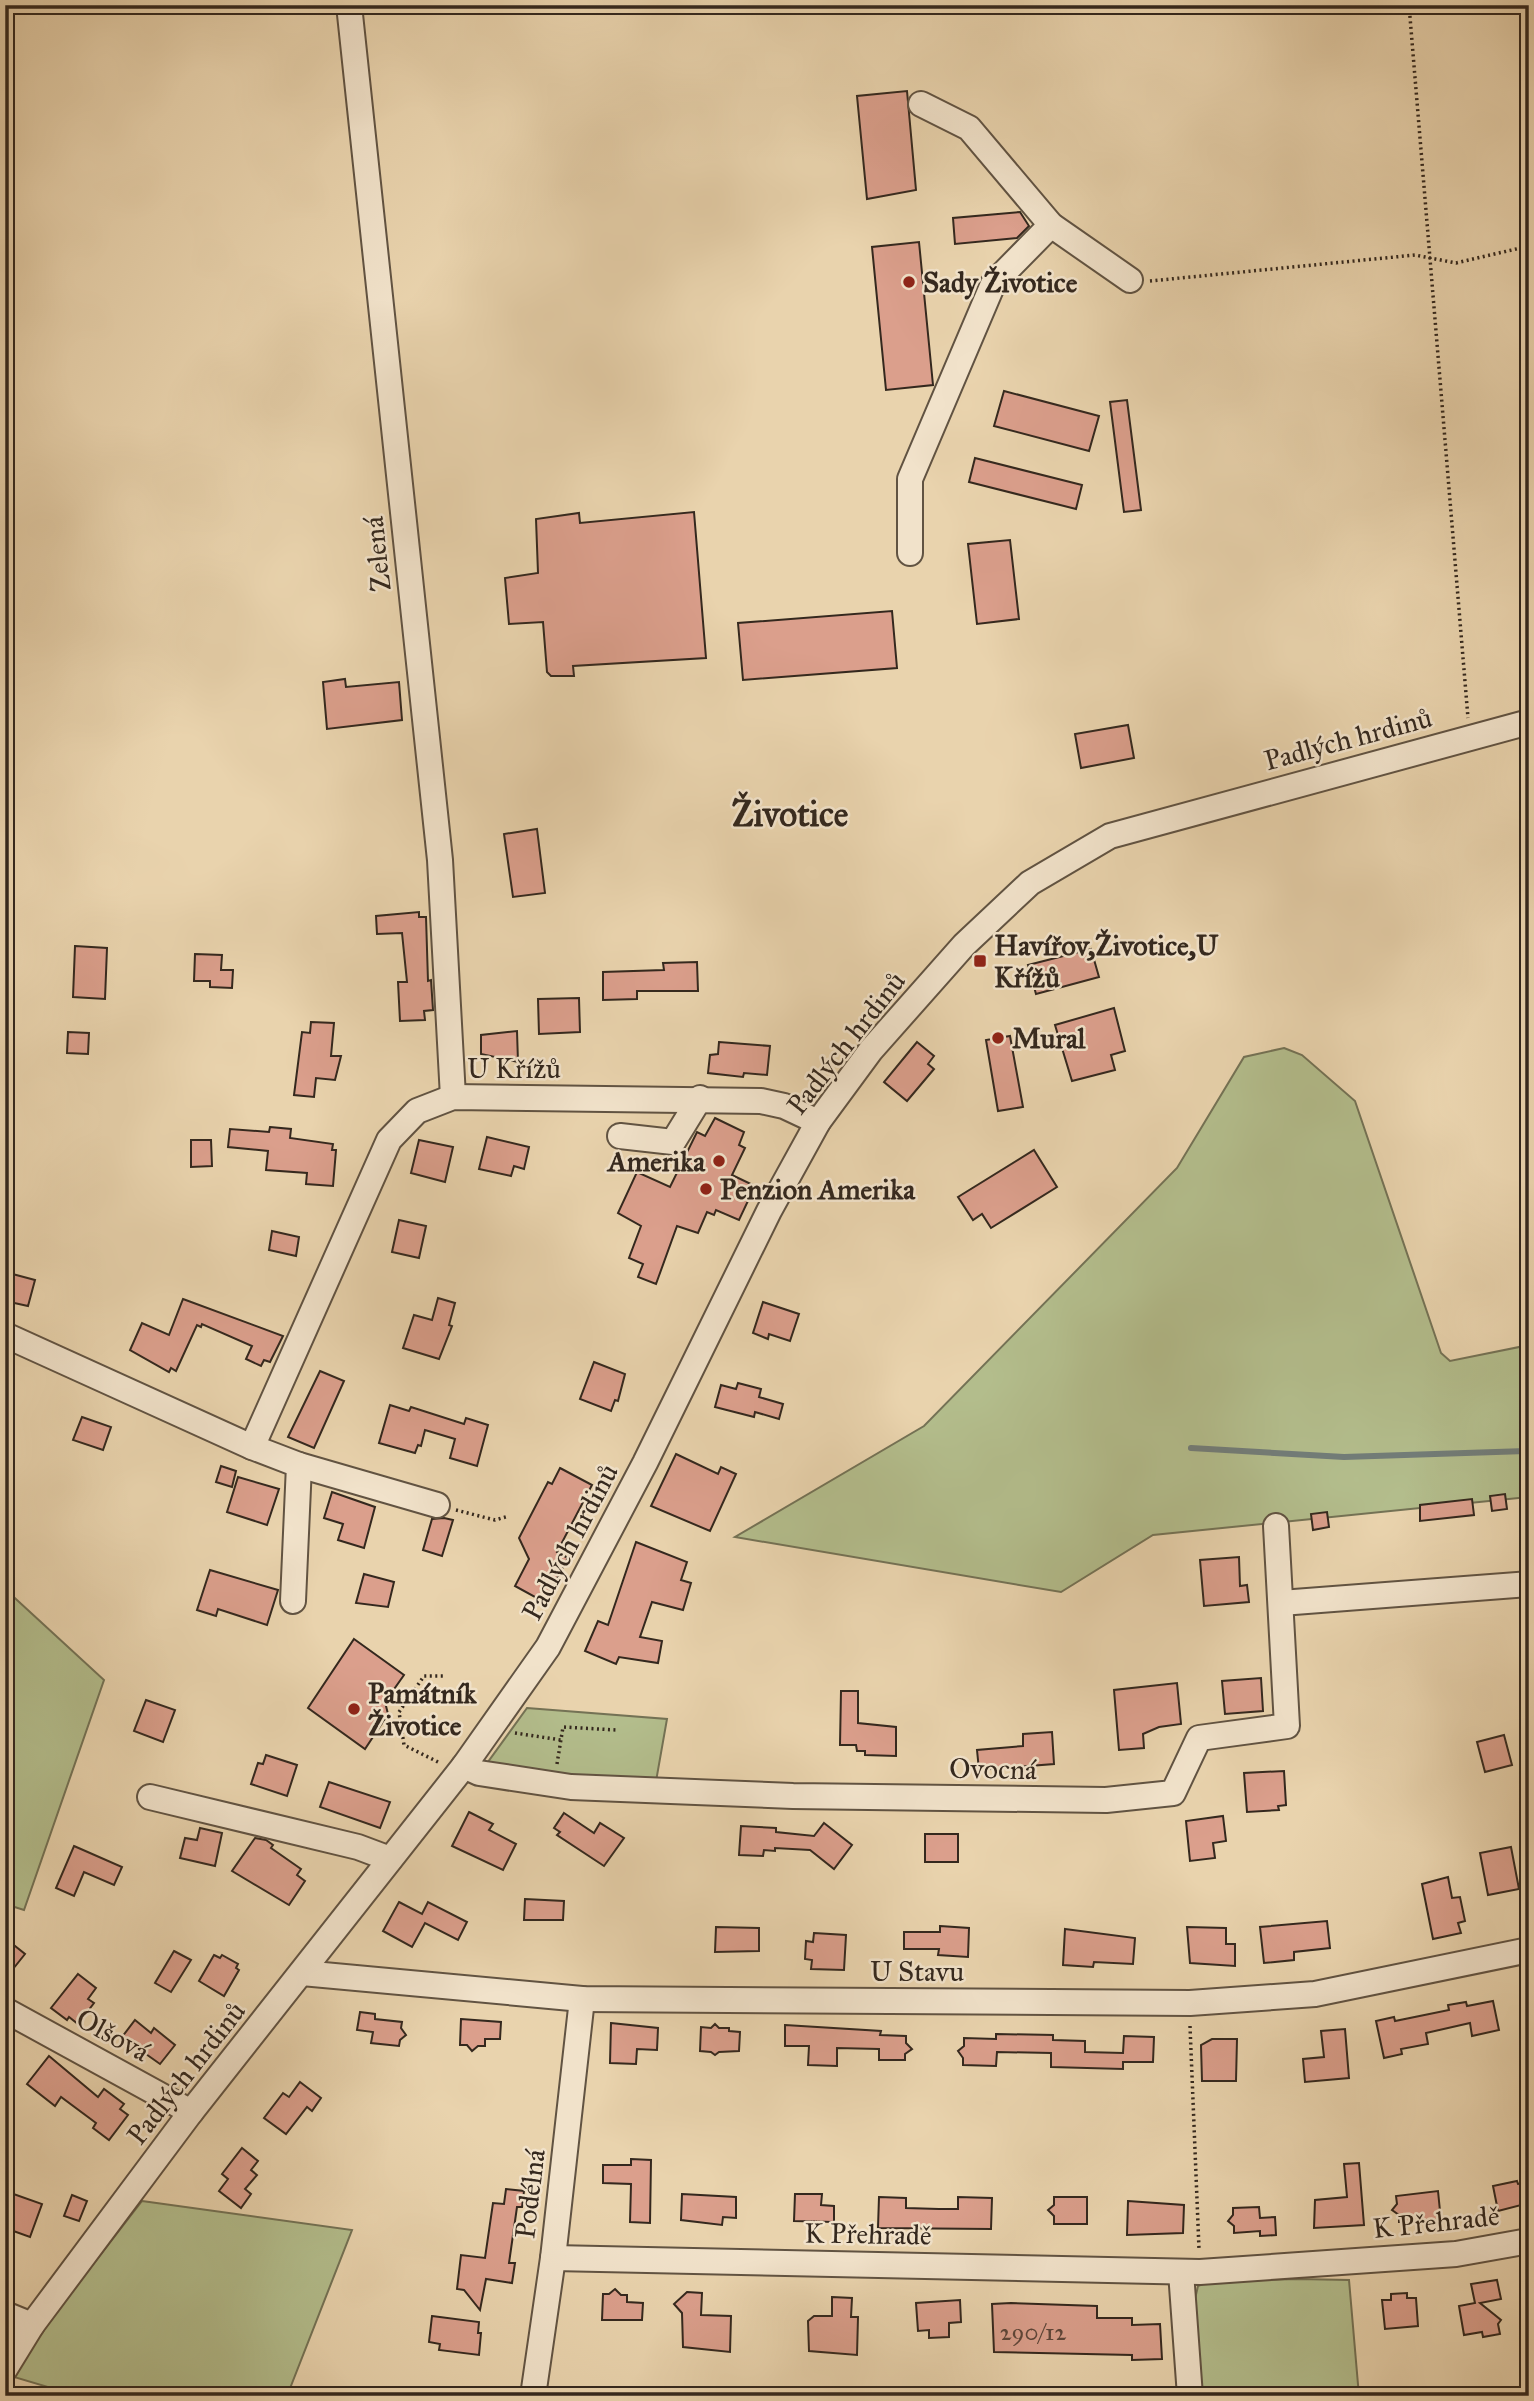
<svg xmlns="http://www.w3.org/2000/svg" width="1534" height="2401" viewBox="0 0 1534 2401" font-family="'IM FELL Great Primer',serif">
  <rect width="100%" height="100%" fill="#e9d3ad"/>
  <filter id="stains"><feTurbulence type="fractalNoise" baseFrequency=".00286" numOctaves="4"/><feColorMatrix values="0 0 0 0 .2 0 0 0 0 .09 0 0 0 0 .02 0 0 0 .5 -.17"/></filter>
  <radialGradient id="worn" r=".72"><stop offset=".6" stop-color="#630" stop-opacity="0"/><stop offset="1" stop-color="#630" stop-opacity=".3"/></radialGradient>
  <!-- green -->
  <g fill="#b3bd8c" stroke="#747255" stroke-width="2">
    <path d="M1284 1048 1302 1055 1355 1101 1441 1353 1450 1361 1529 1345V1497L1153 1535 1061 1592 735 1537 924 1426 1177 1168 1244 1057Z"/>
    <path d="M5 1589 104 1680 24 1910 5 1904Z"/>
    <path d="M527 1708 667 1719 655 1787 491 1769 488 1762Z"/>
    <path d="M142 2201 352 2230 287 2396H78L14 2377 43 2329Z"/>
    <path d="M1298 2279 1349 2280 1359 2396H1198L1195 2299 1198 2286 1210 2281Z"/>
  </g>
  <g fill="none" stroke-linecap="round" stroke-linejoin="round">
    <!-- stream -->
    <path stroke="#727d79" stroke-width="6" d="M1191 1448 1344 1457 1529 1451"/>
  </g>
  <!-- building -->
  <g fill="#db9f8c" stroke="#34281e" stroke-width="2">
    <path d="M907 91 916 190 867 199 857 96Z"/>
    <path d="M1020 212 1029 226 1017 238 955 244 953 218Z"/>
    <path d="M919 242 933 385 886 390 872 247Z"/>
    <path d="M1004 391 1099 416 1089 451 994 426Z"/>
    <path d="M1127 400 1141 510 1124 512 1110 402Z"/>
    <path d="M975 458 1082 485 1076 509 969 482Z"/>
    <path d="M694 512 706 658 573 666 574 676H551L547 672 543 622 509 624 505 578 538 573 536 519 579 513 580 523Z"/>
    <path d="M1010 540 1019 619 977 624 968 544Z"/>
    <path d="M892 611 897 668 743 680 738 623Z"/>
    <path d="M345 679 346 687 399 682 402 720 327 729 323 682Z"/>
    <path d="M1128 725 1134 758 1081 768 1075 734Z"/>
    <path d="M537 829 545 893 513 897 504 834Z"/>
    <path d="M419 912V917H426L428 981 431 980 433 1010 424 1011 425 1020 400 1021 398 982H407L402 933 377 934 376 916Z"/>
    <path d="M75 946 107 948 105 999 73 997Z"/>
    <path d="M1091 949 1099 977 1036 994 1028 965Z"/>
    <path d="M195 954 222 955 221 970H233L232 988 210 987V981H194Z"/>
    <path d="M697 962 698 991H637V999L603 1000V972L664 970 663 963Z"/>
    <path d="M579 998 580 1032 539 1034 538 999Z"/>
    <path d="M1114 1008 1125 1051 1111 1055 1115 1070 1072 1081 1055 1025Z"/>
    <path d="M311 1022 334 1023 331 1056H341L335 1080 316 1078 314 1097 294 1095 302 1032 310 1033Z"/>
    <path d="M517 1031 518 1062 481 1054V1035Z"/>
    <path d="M68 1032 89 1033 88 1054 67 1053Z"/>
    <path d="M1010 1036 1023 1107 998 1111 986 1040Z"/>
    <path d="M719 1042 770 1046 767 1075 744 1073 743 1077 708 1073 710 1055 718 1054Z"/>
    <path d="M917 1042 934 1056 928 1064 934 1069 907 1101 884 1082Z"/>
    <path d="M715 1118 744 1132 739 1145 745 1148 732 1175 755 1186 739 1220 716 1210 714 1215 707 1212 698 1233 677 1226 656 1284 638 1277 643 1264 629 1258 641 1226 618 1213 637 1172 670 1187 697 1132 705 1136Z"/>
    <path d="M270 1127 291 1129 290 1138 333 1144 332 1150H336L333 1186 306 1184 307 1173 266 1170 268 1151 228 1147 230 1129 269 1132Z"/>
    <path d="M487 1137 529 1147 524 1169 514 1166 511 1176 479 1169Z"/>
    <path d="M191 1140H211L212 1166 191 1167Z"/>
    <path d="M419 1140 453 1147 445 1182 411 1173Z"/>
    <path d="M1034 1150 1057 1187 991 1228 982 1214 973 1220 958 1197Z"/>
    <path d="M399 1220 426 1226 419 1258 392 1252Z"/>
    <path d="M272 1231 299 1237 296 1256 269 1250Z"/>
    <path d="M5 1272 35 1280 28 1306 5 1301Z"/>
    <path d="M438 1298 455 1303 449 1325 452 1326 439 1359 403 1348 414 1315 432 1320Z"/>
    <path d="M183 1299 283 1336 270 1362 264 1360 261 1366 246 1359 252 1346 202 1324 201 1327 197 1325 176 1371 171 1368 169 1372 130 1350 142 1323 169 1335Z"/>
    <path d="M763 1302 799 1314 790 1341 769 1334 768 1339 753 1333Z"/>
    <path d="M594 1362 625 1374 618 1401 615 1400 611 1411 580 1399Z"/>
    <path d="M320 1371 344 1381 314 1448 288 1437Z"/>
    <path d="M738 1383 761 1389 759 1397 783 1404 779 1419 755 1412 754 1417 715 1407 721 1385 736 1389Z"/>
    <path d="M390 1405 409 1411 411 1407 464 1424 466 1418 488 1425 477 1466 450 1458 455 1439 425 1430 421 1446 418 1445 415 1453 379 1443Z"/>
    <path d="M82 1417 111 1427 103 1450 73 1440Z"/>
    <path d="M676 1454 718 1474 721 1467 736 1474 710 1531 651 1506Z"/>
    <path d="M221 1466 236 1471 232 1487 216 1482Z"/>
    <path d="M560 1468 592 1485 557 1552 568 1558 544 1602 515 1586 529 1559 519 1538 548 1482 552 1484Z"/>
    <path d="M238 1477 279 1489 267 1525 227 1512Z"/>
    <path d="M332 1492 375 1507 364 1548 338 1540 343 1524 324 1518Z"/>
    <path d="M1505 1494 1507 1509 1492 1511 1490 1496Z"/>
    <path d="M1472 1499 1474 1515 1420 1521V1505Z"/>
    <path d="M1327 1512 1329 1527 1313 1530 1311 1514Z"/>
    <path d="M444 1518 453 1520 442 1556 423 1550 432 1519Z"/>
    <path d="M636 1542 687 1562 681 1580 691 1583 683 1610 652 1602 640 1637 662 1641 658 1663 619 1657 616 1664 585 1651 598 1621 608 1625Z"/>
    <path d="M1239 1557 1240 1586 1247 1585 1249 1602 1204 1606 1200 1560Z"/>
    <path d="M210 1570 278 1590 267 1625 218 1609 216 1616 197 1610Z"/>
    <path d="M364 1574 394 1582 388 1607 356 1603Z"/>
    <path d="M354 1639 404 1675 385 1702 388 1714 365 1749 308 1708Z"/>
    <path d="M1261 1678 1263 1711 1225 1714 1222 1681Z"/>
    <path d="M1177 1683 1181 1724 1159 1727 1143 1734 1144 1748 1119 1750 1114 1690Z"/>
    <path d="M841 1691H858V1723L896 1727V1756L865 1755V1751H857L856 1745H840Z"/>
    <path d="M146 1700 175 1710 163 1742 134 1731Z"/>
    <path d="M1052 1732 1054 1764 979 1770 977 1750 1023 1746V1734Z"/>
    <path d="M1504 1735 1512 1765 1485 1772 1477 1742Z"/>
    <path d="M266 1755 297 1765 287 1796 251 1784 258 1763 263 1764Z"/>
    <path d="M1284 1771 1286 1805 1278 1806 1279 1810 1247 1812 1244 1773Z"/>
    <path d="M329 1782 390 1802 380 1828 320 1807Z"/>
    <path d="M469 1812 493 1824 489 1830 516 1844 503 1870 452 1846Z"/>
    <path d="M564 1813 594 1833 600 1823 624 1838 604 1866 557 1835 560 1832 554 1828Z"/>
    <path d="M1223 1816 1226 1841 1213 1843 1215 1858 1190 1861 1186 1821Z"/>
    <path d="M824 1823 852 1845 834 1869 810 1850 775 1848V1851L764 1850 763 1856 739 1855 741 1826 776 1828V1832L814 1836Z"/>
    <path d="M200 1828 222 1833 215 1866 180 1858 185 1838 197 1840Z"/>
    <rect x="925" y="1834" width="33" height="28"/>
    <path d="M255 1838 266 1840 273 1845 271 1848 301 1869 297 1875 305 1881 289 1905 232 1871Z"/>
    <path d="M74 1846 122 1867 114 1885 84 1872 74 1896 56 1888Z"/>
    <path d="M1511 1847 1519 1889 1488 1895 1480 1853Z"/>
    <path d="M1448 1877 1452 1898 1460 1897 1465 1921 1458 1923 1461 1933 1433 1939 1422 1884Z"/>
    <path d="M525 1899 564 1901 563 1920H524Z"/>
    <path d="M399 1902 422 1914 428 1902 467 1922 458 1940 425 1923 412 1947 383 1931Z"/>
    <path d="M1327 1921 1330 1948 1294 1952V1960L1264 1963 1260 1927Z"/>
    <path d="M940 1926 969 1928 968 1957 938 1955 939 1949H904V1932H940Z"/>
    <path d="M716 1927 759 1928V1951L715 1952Z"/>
    <path d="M1187 1927 1226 1928V1944H1235V1966L1190 1963Z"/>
    <path d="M1065 1929 1135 1938 1133 1964 1094 1962 1093 1967 1063 1965Z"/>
    <path d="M814 1933 846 1935 844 1970 811 1969 812 1960 805 1959 806 1941 813 1942Z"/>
    <path d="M5 1938 25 1954 5 1979Z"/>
    <path d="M174 1951 191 1960 171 1992 155 1983Z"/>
    <path d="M214 1955 220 1958 222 1955 238 1964 236 1968 239 1970 224 1996 199 1981Z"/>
    <path d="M78 1974 96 1988 88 1999 94 2003 78 2024 69 2017 67 2020 51 2008Z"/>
    <path d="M1493 2001 1499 2030 1472 2036 1470 2023 1426 2033 1428 2044 1401 2049 1402 2054 1384 2058 1376 2021 1394 2017 1395 2021 1449 2010 1448 2005 1466 2002 1467 2006Z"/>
    <path d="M360 2012 375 2014V2019L402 2022 401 2028 406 2035 400 2040 399 2046 371 2043 373 2032 357 2030Z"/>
    <path d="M461 2019 501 2022 500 2039H485V2046H478L472 2051 467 2045H460Z"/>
    <path d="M135 2020 151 2033 154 2028 175 2045 160 2064 122 2037Z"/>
    <path d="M611 2023 658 2028 657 2050 637 2049 636 2064 610 2063Z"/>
    <path d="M715 2024 719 2028H729V2031L740 2032 739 2051 719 2052 715 2055 711 2052 700 2051 701 2027 711 2028Z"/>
    <path d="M785 2025 881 2031 880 2035 906 2036V2043L912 2049 905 2054V2060H879V2049L837 2048V2066L808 2065 809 2046H785Z"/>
    <path d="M1345 2029 1349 2078 1305 2082 1303 2059 1324 2057 1321 2031Z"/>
    <path d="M996 2034 1053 2035V2040L1085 2041V2052L1123 2053 1124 2036 1154 2037 1153 2062H1123V2069L1051 2067V2053L997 2052 996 2066 963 2065V2058L958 2051 964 2046V2038L996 2039Z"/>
    <path d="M1212 2039H1237L1236 2081H1202L1201 2045Z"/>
    <path d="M49 2056 98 2097 104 2089 124 2104 120 2109 128 2115 109 2140 93 2128 96 2123 61 2097 55 2106 27 2084Z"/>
    <path d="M300 2082 321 2098 312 2111 307 2107 286 2134 264 2118 283 2093 289 2097Z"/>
    <path d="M242 2148 258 2161 251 2170 257 2175 245 2189 251 2194 241 2208 219 2191 228 2179 222 2174Z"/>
    <path d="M631 2159 651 2160 650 2223 630 2222 631 2184 603 2183V2165H631Z"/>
    <path d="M1359 2163 1364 2225 1314 2228 1315 2200 1347 2197 1344 2164Z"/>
    <path d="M1517 2181 1518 2184 1526 2183 1529 2203 1498 2211 1493 2186Z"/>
    <path d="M506 2189 524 2191 522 2207H517L509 2263H515L512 2283 486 2279 480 2310 464 2290 457 2289 461 2255 485 2258 493 2203 504 2204Z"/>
    <path d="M5 2191 42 2204 30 2237 5 2228Z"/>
    <path d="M1438 2191 1441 2221 1399 2222V2215L1392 2210 1397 2204 1396 2196Z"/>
    <path d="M682 2194 736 2197V2218L723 2217 722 2225 681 2220Z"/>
    <path d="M795 2194H822L821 2205 834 2206V2222L794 2221Z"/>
    <path d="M72 2195 87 2201 79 2221 64 2216Z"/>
    <path d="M879 2197 906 2198V2208L939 2209H958V2197L992 2198 991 2229 878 2228Z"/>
    <path d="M1054 2197H1087V2224H1054V2216L1048 2210 1054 2205Z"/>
    <path d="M1128 2201 1184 2205 1183 2233 1127 2235Z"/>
    <path d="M1259 2207 1260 2218 1275 2217 1276 2235 1260 2236V2231L1234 2233V2226L1228 2221 1233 2215V2208Z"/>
    <path d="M1497 2280 1501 2299 1480 2303 1501 2320 1498 2324 1500 2334 1483 2337 1482 2332 1464 2335 1459 2306 1475 2303 1471 2284Z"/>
    <path d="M615 2289 621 2295H627V2302L643 2303 642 2320H602L603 2294H609Z"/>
    <path d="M687 2292 702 2293 701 2315 731 2316 730 2352 683 2347 682 2313 674 2304Z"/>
    <path d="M1407 2293V2298H1416L1418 2326 1385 2329 1382 2300H1391V2294Z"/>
    <path d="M832 2297 852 2298 851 2317H858L857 2355 809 2351 808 2321 814 2316H832Z"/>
    <path d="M960 2300 961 2322 949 2323V2337L929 2338V2330L918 2331 916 2303Z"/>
    <path d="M1011 2303 1097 2306V2318H1132V2325L1160 2324 1162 2359 1132 2360V2355L994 2352 992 2304Z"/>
    <path d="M432 2316 479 2322 478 2333H481L479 2355 439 2350 440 2344 429 2342Z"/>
  </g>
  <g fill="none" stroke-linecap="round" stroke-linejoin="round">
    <!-- minor casing -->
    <g stroke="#615342" stroke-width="28">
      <g id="minor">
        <path d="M349 5 440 860 453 1097"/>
        <path d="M921 104 969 128 1051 225 1130 280"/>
        <path d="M910 553V479L993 284 1051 225"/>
        <path d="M620 1136 673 1142 700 1098"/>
        <path d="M5 1335 252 1447 299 1465 293 1601"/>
        <path d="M252 1447 389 1140 417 1111 453 1097 761 1101 784 1106 818 1122"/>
        <path d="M299 1465 437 1505"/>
        <path d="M1281 1603 1529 1584"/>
        <path d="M464 1766 479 1773 571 1787 793 1796 1106 1800 1173 1793 1199 1738 1287 1726 1276 1526"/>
        <path d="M150 1797 358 1847 390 1859"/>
        <path d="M302 1973 582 1999 1190 2003 1315 1994 1529 1950"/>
        <path d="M5 2010 191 2112"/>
        <path d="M553 2258 1200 2272 1456 2254 1529 2241"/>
        <path d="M1181 2272 1190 2396"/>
        <path d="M5 2314 32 2325"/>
        <path d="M5 2369 32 2325 191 2112 464 1766 548 1647 645 1463 769 1211 818 1122 871 1050 964 945 1030 883 1110 836 1529 722"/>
        <path d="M533 2396 553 2258 582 1999"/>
      </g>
    </g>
    <!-- path -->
    <g stroke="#34281e" stroke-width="3.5" stroke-dasharray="2 3.5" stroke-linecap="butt">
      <path d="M1409 5 1468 718"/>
      <path d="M1150 281 1415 255 1456 263 1529 246"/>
      <path d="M456 1510 495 1520 509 1516"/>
      <path d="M515 1733 561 1740"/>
      <path d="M438 1762 404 1745 399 1712 424 1676H445"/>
      <path d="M557 1764 563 1727 616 1730"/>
      <path d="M1190 2026 1199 2249"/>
    </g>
    <!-- minor -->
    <use href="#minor" stroke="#f1e2ca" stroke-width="24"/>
  </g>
  <!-- markers -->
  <g fill="#8f2418" stroke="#f1e2ca" stroke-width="2.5">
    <circle cx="909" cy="282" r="7"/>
    <rect x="973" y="954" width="14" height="14" rx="3.5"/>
    <circle cx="998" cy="1038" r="7"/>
    <circle cx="719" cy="1161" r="7"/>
    <circle cx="706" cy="1189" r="7"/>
    <circle cx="354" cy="1709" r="7"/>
  </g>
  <g text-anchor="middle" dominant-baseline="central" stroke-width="5" stroke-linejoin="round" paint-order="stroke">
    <!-- number labels -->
    <g font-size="24" fill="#5e463a">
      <text x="1033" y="2332">290/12</text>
    </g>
    <!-- poi labels -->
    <g font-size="28" font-weight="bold" fill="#34281e" stroke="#f1e2ca" text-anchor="start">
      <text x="923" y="282">Sady Životice</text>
      <text x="994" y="945">Havířov,Životice,U<tspan x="994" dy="32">Křížů</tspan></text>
      <text x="1012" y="1038">Mural</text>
      <text x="705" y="1161" text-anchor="end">Amerika</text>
      <text x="720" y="1189">Penzion Amerika</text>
      <text x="368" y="1693">Památník<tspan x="368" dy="32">Životice</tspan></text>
    </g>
    <!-- street labels -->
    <g font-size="28" fill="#34281e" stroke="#f1e2ca">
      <text transform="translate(377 554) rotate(-96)">Zelená</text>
      <text transform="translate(1348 739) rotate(-15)">Padlých hrdinů</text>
      <text transform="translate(846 1043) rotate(-52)">Padlých hrdinů</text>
      <text x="514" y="1068">U Křížů</text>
      <text transform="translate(570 1542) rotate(-62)">Padlých hrdinů</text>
      <text transform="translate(993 1769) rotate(1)">Ovocná</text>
      <text x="917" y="1971">U Stavu</text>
      <text transform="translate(113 2035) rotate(29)">Olšová</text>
      <text transform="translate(186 2073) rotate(-52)">Padlých hrdinů</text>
      <text transform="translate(530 2194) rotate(-83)">Podélná</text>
      <text transform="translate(1436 2222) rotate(-6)">K Přehradě</text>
      <text transform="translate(868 2234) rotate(1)">K Přehradě</text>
    </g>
    <!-- district labels -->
    <g font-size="35" font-weight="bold" fill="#34281e" stroke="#f1e2ca">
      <text x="790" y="814">Životice</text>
    </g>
  </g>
  <!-- margin -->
  <rect width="1534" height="2401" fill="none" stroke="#e9d3ad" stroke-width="28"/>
  <rect x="7" y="7" width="1520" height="2387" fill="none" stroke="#34281e" stroke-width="3.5"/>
  <rect x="14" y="14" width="1506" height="2373" fill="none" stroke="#34281e" stroke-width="2"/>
  <rect width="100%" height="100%" filter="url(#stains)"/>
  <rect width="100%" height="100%" fill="url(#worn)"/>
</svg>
